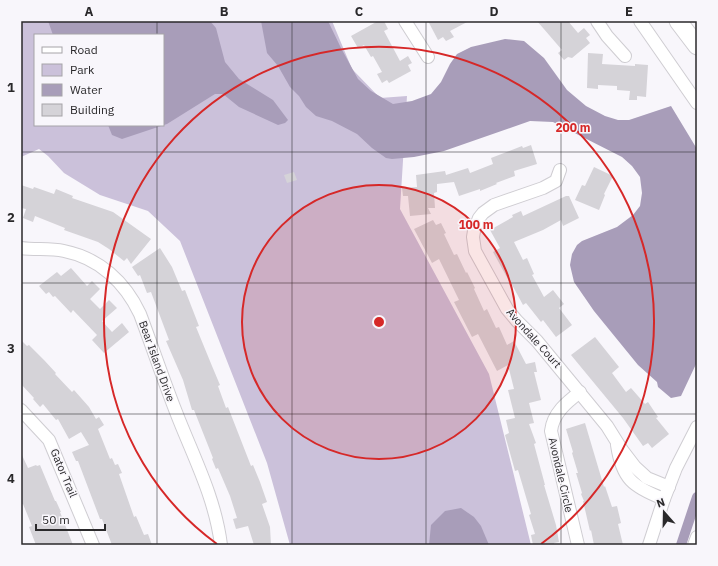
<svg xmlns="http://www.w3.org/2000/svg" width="718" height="566" viewBox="0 0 718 566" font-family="'IBM Plex Sans',sans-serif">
  <rect width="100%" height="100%" fill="#f8f6fb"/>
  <!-- green -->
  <path fill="#cbc1da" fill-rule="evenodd" d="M21 21H332L352 69 380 98 407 96 400 209 489 374 531 545H290L267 463 180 241 148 211 100 195 64 173 48 156 39 149 21 157ZM35 35H163V125H35Z"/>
  <!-- water -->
  <g fill="#a89db9">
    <path d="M48 21H210L216 28 225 62 239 79 273 100 288 120 285 123 278 125 239 107 223 94H215L167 124 122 139 112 135 108 125H163V35H53Z"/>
    <path d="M261 21H328L341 48 358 79 371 91 393 104 412 101 431 94 441 82 450 64 457 54 471 47 505 39 524 41 544 58 567 90 586 106 605 116 618 120H629L671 106 697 149V362L681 396 671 398 658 387 657 382 638 365 594 311 574 282 570 265 572 254 577 245 582 241 617 227 633 215 640 206 642 193 640 177 632 166 622 157 553 122 530 121 444 151 414 157 392 159 386 158 372 148 357 134 332 121 316 116 306 107 299 96 290 87 278 66 267 53Z"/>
    <path d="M461 508 474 517 481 526 489 545H429L431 525 445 511Z"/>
  </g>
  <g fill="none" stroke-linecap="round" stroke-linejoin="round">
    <!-- canal -->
    <path stroke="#a89db9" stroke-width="10" d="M681 545 697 497"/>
  </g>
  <!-- building -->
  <g fill="#d5d3d8">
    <path d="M378 21H384L388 29 384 31 400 61 408 56 412 63 408 65 411 71 389 83 387 80 382 83 377 74 382 72 373 56 371 57 364 45 358 48 351 36Z"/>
    <path d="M428 21H469L450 31 454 37 446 41 443 37 438 40Z"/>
    <path d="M537 21H568L578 33 584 28 590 35 586 38 590 43 572 58 568 57 564 60 558 53 562 50Z"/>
    <path d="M588 53 603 54 602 64 635 66V64L648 65 646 97 637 96V100H629L630 91 617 90V86L598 85V89L587 88Z"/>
    <path d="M531 145 537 164 514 171 515 176 496 183 497 184 480 191V189L459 196 454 182 437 184V192L434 193 435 208H428L431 214 410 216 408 196H403L402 188 417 187 416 175 445 171 446 175 468 168 470 173 493 164 491 158 522 146 523 148Z"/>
    <path d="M594 167 613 176 604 194 605 195 599 210 575 200 582 185 585 186Z"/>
    <path d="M294 172 297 180 287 183 284 175Z"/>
    <path d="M21 185 33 189 34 187 54 194 56 189 73 196 72 198 113 212 151 239 131 264 127 258 124 261 109 249 98 242 64 230 65 228 35 216 33 222 23 218 26 209 21 208Z"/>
    <path d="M566 196H569L579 218 563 226 561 220 543 230 514 242 523 260 527 258 534 274 532 275 544 297 553 290 564 304 559 308 572 325 556 337 543 320 541 322 526 303 523 305 510 281H509L493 252 500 248 490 230 513 217 512 215 521 211 523 216Z"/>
    <path d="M433 220 436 225 441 223 446 233 444 234 454 255 457 254 466 273 467 272 475 288 474 289 484 311 487 309 496 328 499 327 507 345 514 341 526 364 535 362 537 372H534L541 400 529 403 534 423 529 424 536 443 534 444 545 485H544L556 525 559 542 554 543V545H533L531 535 535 534 529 515 531 514 518 470 515 471 505 435 509 433 506 420 515 418 508 390 514 389 508 365 497 371 478 334 472 337 454 302 459 300 439 259 432 263 414 229Z"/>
    <path d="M160 248 172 267 182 291 185 290 199 326 196 327 212 366 220 385 218 386 226 408 228 407 251 466 253 465 260 482 267 502 262 504 270 527 271 545H254L248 526 236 529 233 519 237 518 230 496 218 468 216 469 212 459 213 458 194 410H192L183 380 166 341 169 340 151 292 147 293 140 275 138 276 132 267Z"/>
    <path d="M71 268 87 286 92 281 100 289 90 299 100 309 109 300 117 308 102 321 112 332 122 323 129 332 104 353 92 340 97 335 73 310 71 313 55 296 53 297 49 292 46 294 39 286 57 272 61 276Z"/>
    <path d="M595 337 619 367 612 373 626 392 631 388 645 404 648 402 658 417 656 418 669 434 652 448 648 443 643 446 623 418 571 355Z"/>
    <path d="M21 340 27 346 29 345 44 360 56 373 55 374 72 392 74 390 89 407 96 419 99 417 104 425 98 429 110 459 112 458 115 465 118 464 122 473 119 474 134 517 136 516 144 535 148 534 152 545H112L102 519H100L78 461H76L72 452 89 445 81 432 69 439 58 419 56 420 43 404 40 407 33 399 34 398 21 384Z"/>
    <path d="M585 423 604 487 605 486 612 507 617 506 621 523 618 524 623 545H594L591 530 590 531 583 501H584L581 494 582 493 576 473H578L572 453 573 452 566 429Z"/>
    <path d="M21 453 28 468 36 465 37 466 40 465 55 501H56L61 512H60L73 545H36L29 527 32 526 23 504 21 505Z"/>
  </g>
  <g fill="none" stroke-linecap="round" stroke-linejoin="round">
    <!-- minor casing -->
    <g stroke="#cfcdd2" stroke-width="14">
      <g id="minor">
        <path d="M405 21 428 57"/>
        <path d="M597 21 607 36 625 56"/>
        <path d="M640 21 697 103"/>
        <path d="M560 170 556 181 543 188 494 205 483 213 479 218 474 231 473 237 475 251 507 309 517 321 537 341 607 426 622 450 635 467 647 478 669 487"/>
        <path d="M21 248C35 250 50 248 64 251 99 258 125 282 140 314 152 346 163 379 176 412 193 456 215 497 221 545"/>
        <path d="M21 410 49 440 93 545"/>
        <path d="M617 445C622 479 633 487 664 499"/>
        <path d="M578 545 551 431C553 413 567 402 580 392"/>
        <path d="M649 545 664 499 676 468 697 427"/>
        <path d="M694 545 697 537"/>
      </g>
    </g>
    <!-- highway casing -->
    <g stroke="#cfcdd2" stroke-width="19">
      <path id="highway" d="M678 21 697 46"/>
    </g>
    <!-- minor -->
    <use href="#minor" stroke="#fff" stroke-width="12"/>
    <!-- highway -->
    <use href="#highway" stroke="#fff" stroke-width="17"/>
  </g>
  <!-- grid -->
  <path fill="none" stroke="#2a292b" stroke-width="1" stroke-opacity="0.55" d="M157 21V35M292 21V545M426 21V545M561 21V545M157 125V545M21 152H697M21 283H697M21 414H697"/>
  <!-- distance rings -->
  <circle cx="379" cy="322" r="137" fill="#d62828" fill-opacity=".12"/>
  <g fill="none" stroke="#d62828" stroke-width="2">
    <circle cx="379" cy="322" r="137"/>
    <path d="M217 544A275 275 0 1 1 541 544"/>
  </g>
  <g text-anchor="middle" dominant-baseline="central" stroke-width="3" stroke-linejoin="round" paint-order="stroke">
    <!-- street labels -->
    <g font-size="11" fill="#2a292b" stroke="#f8f6fb">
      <text transform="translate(534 338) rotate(48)">Avondale Court</text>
      <text transform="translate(157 361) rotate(70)">Bear Island Drive</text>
      <text transform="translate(64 473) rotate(67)">Gator Trail</text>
      <text transform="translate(561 475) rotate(77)">Avondale Circle</text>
    </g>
  </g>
  <circle cx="379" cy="322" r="6" fill="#d62828" stroke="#f8f6fb" stroke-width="2"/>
  <g font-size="12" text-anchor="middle" font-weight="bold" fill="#d62828" stroke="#f8f6fb" stroke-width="3" stroke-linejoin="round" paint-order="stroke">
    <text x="573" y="132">200 m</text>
    <text x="476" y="229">100 m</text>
  </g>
  <!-- border -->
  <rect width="718" height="566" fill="none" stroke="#f8f6fb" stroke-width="44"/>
  <!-- legend -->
  <rect x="34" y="34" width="130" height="92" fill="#f8f6fb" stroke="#a6a4a8"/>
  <rect x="42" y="47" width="20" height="6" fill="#ffffff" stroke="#a6a4a8"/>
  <text x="70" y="54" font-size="12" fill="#2a292b">Road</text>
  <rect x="42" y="64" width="20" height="12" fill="#cbc1da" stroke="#a6a4a8"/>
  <text x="70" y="74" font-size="12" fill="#2a292b">Park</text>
  <rect x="42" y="84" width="20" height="12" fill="#a89db9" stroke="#a6a4a8"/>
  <text x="70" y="94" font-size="12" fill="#2a292b">Water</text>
  <rect x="42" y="104" width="20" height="12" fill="#d5d3d8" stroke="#a6a4a8"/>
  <text x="70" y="114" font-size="12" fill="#2a292b">Building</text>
  <!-- north arrow -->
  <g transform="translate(664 512) rotate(340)" stroke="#f8f6fb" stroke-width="3" paint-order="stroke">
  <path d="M0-3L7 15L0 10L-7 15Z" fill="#2a292b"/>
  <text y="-6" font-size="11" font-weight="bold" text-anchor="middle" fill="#2a292b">N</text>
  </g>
  <!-- scale -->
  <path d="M36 524v6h69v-6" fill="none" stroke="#2a292b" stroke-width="2"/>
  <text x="42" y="524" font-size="12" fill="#2a292b" stroke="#f8f6fb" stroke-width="3" paint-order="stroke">50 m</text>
  <rect x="22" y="22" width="674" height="522" fill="none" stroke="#2a292b" stroke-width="1.5"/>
  <g font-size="13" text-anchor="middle" font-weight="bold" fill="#2a292b">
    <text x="89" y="16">A</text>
    <text x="224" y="16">B</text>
    <text x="359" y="16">C</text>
    <text x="494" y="16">D</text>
    <text x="629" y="16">E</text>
    <text x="11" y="92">1</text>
    <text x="11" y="222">2</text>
    <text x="11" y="353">3</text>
    <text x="11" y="483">4</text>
  </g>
</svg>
